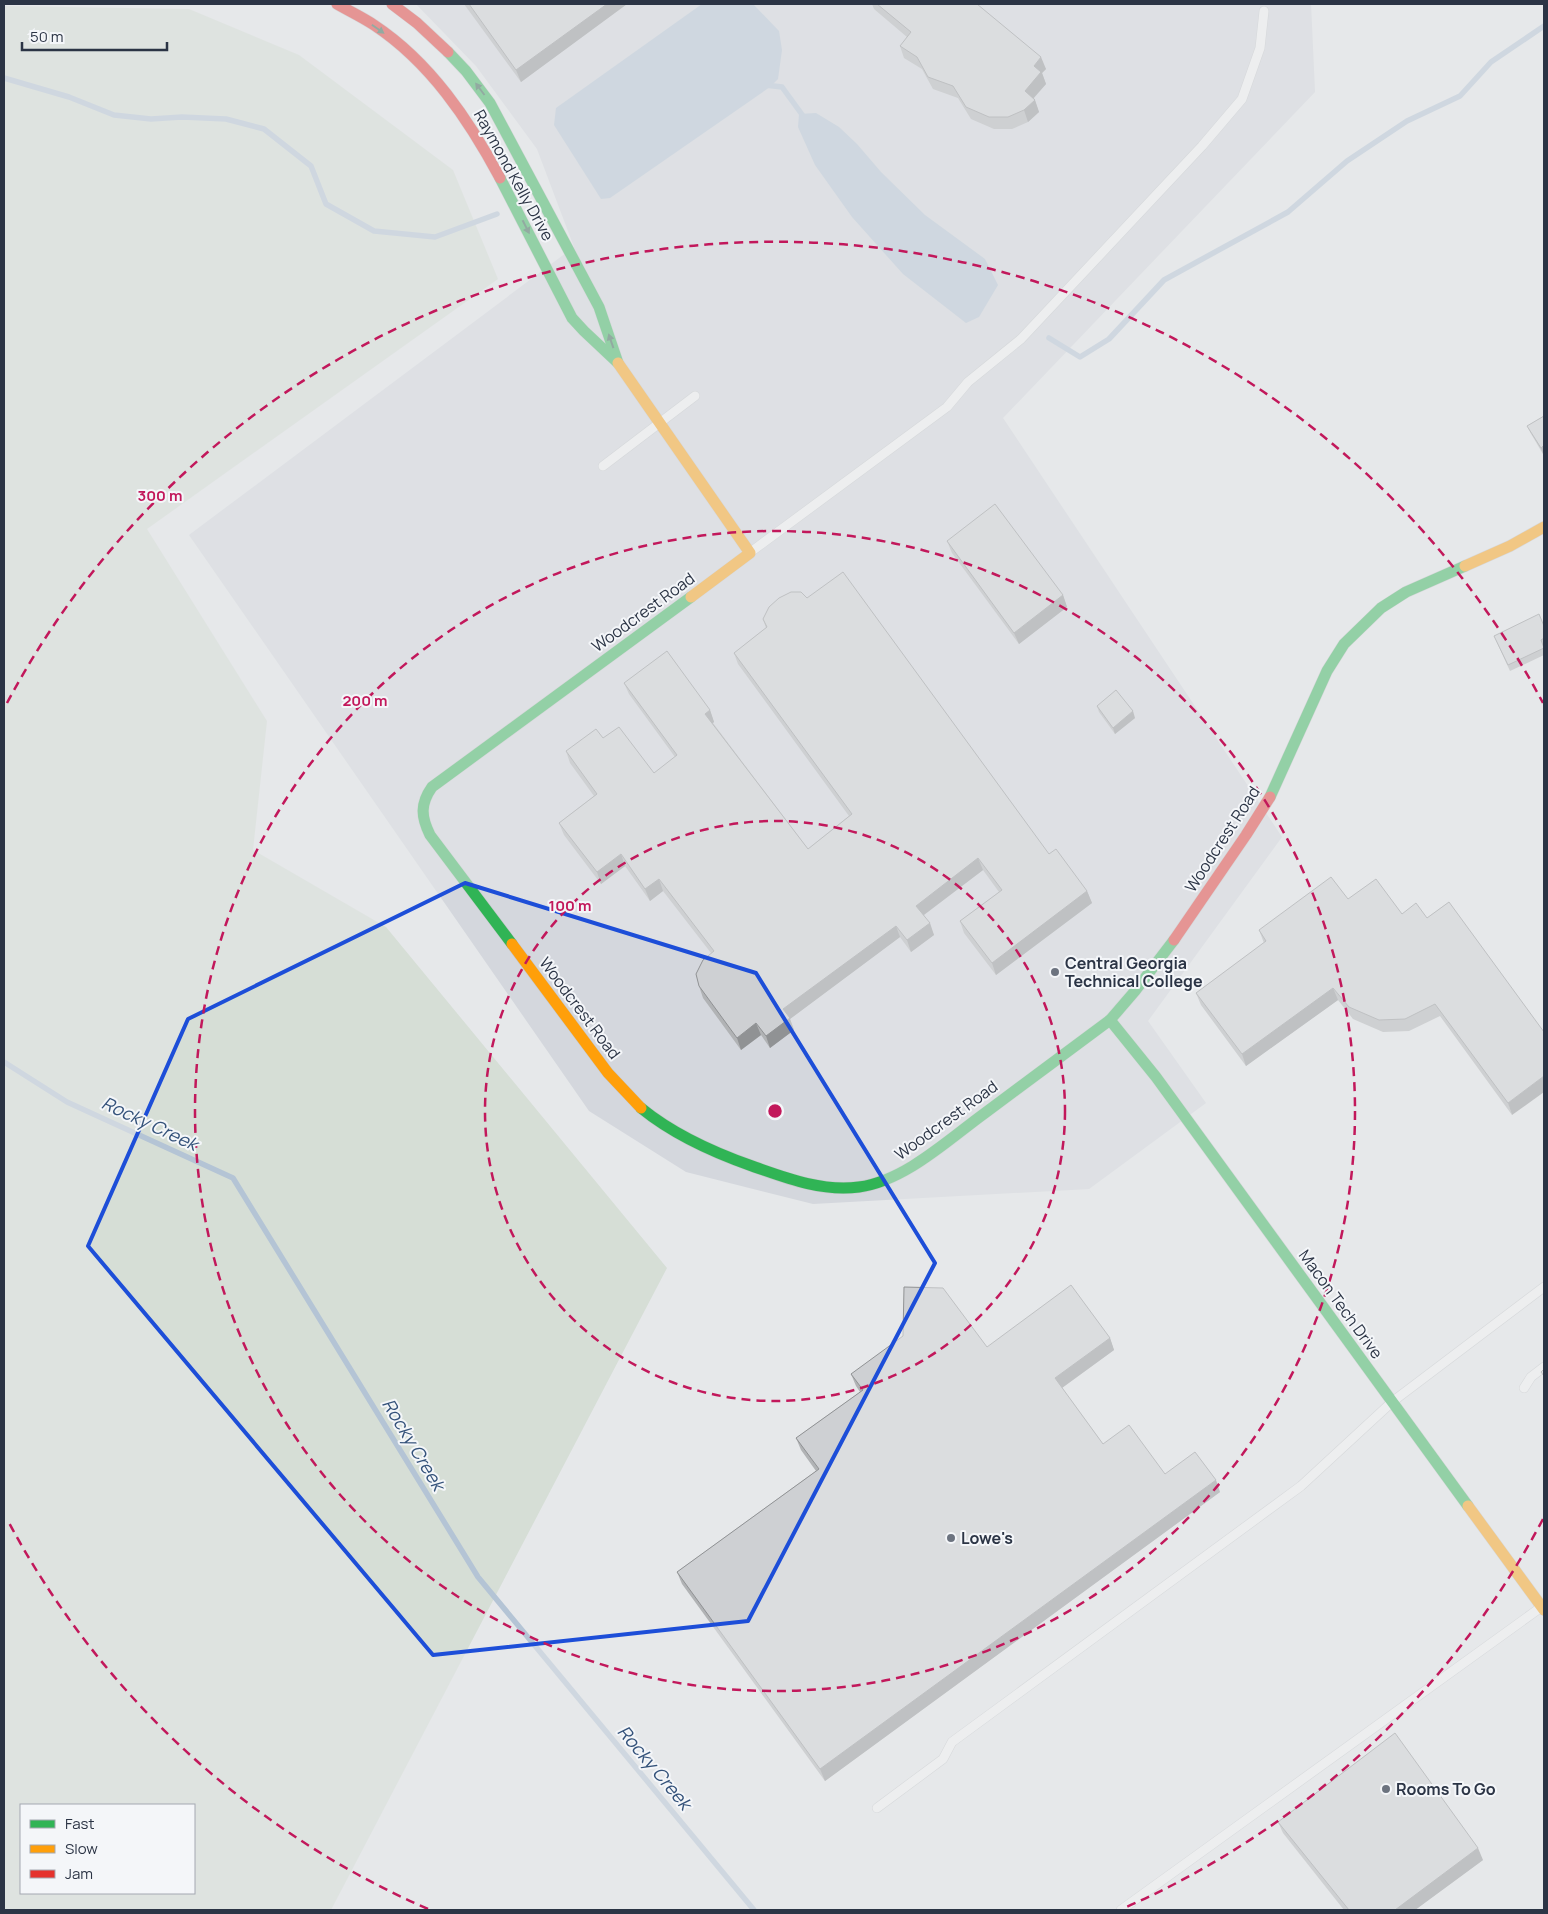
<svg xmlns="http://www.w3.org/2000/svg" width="1548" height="1914" viewBox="0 0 1548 1914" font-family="Manrope,sans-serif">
  <rect width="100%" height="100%" fill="#e6e8ea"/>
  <!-- built -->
  <path fill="#d4d7dd" d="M416 4H1311L1315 92 1003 418 1282 837 1148 1021 1206 1103 1089 1189 813 1204 686 1172 589 1111 189 535 574 247 537 149 476 66Z"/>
  <!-- green -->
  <path fill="#d6ded6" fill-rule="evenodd" d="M4 6 189 9 299 55 453 170 498 279 147 529 267 721 253 850 386 927 667 1268 331 1910H4ZM21 1805H194V1893H21Z"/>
  <!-- water -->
  <g fill="#b4c4d5">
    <path d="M702 4H753L779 31 782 50 778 79 770 87 610 198 601 199 554 125 556 108Z"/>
    <path d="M816 113 839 127 857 144 881 172 925 215 985 259 998 285 979 317 966 323 903 274 852 217 815 165 798 127 799 114Z"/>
  </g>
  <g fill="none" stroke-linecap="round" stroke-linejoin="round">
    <!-- stream -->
    <g stroke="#b4c4d5" stroke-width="5.5">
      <path d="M4 78 69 97 114 115 151 119 182 117 226 119 264 129 311 166 326 204 374 231 435 237 497 214"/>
      <path d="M765 85 782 87 806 120"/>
      <path d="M1049 338 1080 357 1109 339 1164 280 1288 212 1347 161 1407 121 1460 96 1491 62 1544 26"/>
      <path d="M4 1062 67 1102 233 1178 478 1577 754 1910"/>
    </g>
    <!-- lane casing -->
    <g stroke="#c4c6c8" stroke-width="10">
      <g id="lane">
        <path d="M603 466 695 396"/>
        <path d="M752 551 947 407 968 382 1021 339 1202 146 1242 99 1260 48 1264 11"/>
        <path d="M1524 1388 1531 1377 1544 1367"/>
        <path d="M877 1808 943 1759 952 1742 1301 1486 1392 1402 1544 1287"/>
        <path d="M1121 1910 1540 1608"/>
      </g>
    </g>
    <!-- fast casing -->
    <g stroke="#c4c6c8" stroke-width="12">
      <g id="fast">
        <path d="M448 52 466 71 490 103 599 307 618 363 584 331 572 318 500 178"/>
        <path d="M1270 797 1327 671 1344 644 1381 608 1406 592 1465 566"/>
        <path d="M512 944 430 835C421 817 420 804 432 787L691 597"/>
        <path d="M1110 1020 1156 1077 1468 1506"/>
        <path d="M641 1108C674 1135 712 1152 752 1166 786 1178 822 1192 859 1187 905 1181 949 1139 985 1113 1027 1082 1068 1051 1110 1020L1135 991 1174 940"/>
      </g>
    </g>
    <!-- slow casing -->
    <g stroke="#c4c6c8" stroke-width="12">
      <g id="slow">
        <path d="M618 363 750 553 691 597"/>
        <path d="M1465 566 1510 546 1544 527"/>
        <path d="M512 944 608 1073 641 1108"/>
        <path d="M1468 1506 1544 1610"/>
      </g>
    </g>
    <!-- jam casing -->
    <g stroke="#c4c6c8" stroke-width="12">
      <g id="jam">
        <path d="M337 4C349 11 362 17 374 25 430 62 469 120 500 178"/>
        <path d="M392 4 417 23 448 52"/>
        <path d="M1174 940 1246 835 1270 797"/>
      </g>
    </g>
    <!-- lane -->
    <use href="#lane" stroke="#f5f6f7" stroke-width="9"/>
    <!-- fast -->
    <use href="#fast" stroke="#30b455" stroke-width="11"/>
    <!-- slow -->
    <use href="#slow" stroke="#ff9f0a" stroke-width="11"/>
    <!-- jam -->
    <use href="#jam" stroke="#e5322d" stroke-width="11"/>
  </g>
  <!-- wall -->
  <g fill="#b1b3b5">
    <path d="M464 4H627L521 82Z"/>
    <path d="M872 4H977L1046 69 1042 73 1046 84 1034 98 1039 112 1028 122 1012 129H994L971 119 958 98 933 89 922 69 904 58 900 46 907 37 874 9Z"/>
    <path d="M1544 416 1543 454 1530 432 1527 426Z"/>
    <path d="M947 541 1063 595 1067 607 1019 644 952 553Z"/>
    <path d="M763 619 1049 854 1087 891 1092 903 996 975 964 933 960 921 999 892 983 870 924 915 934 935 911 952 900 937 790 1019 794 1030 770 1048 761 1035 741 1050 703 998 699 986 711 953 663 891 650 901 625 866 601 884 564 835 559 823 594 796 570 763 566 751 603 738 654 773 675 757 629 694 624 683 710 710 714 722 713 723 808 849 849 816 738 664 734 653 766 628Z"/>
    <path d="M1544 626V655L1510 671 1494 636Z"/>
    <path d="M1097 706 1135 718 1115 734 1099 712Z"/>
    <path d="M1348 899 1402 914 1427 918 1449 902 1512 1115 1440 1016 1409 1031 1383 1032 1353 1019 1338 1000 1246 1066 1201 1005 1196 993 1264 943 1259 930Z"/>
    <path d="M1110 1338 1114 1350 1062 1388 1103 1444 1165 1474 1220 1492 825 1781 682 1584 677 1572 816 1471 801 1450 796 1438 860 1392 856 1386 851 1374 987 1347Z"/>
    <path d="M1278 1822 1483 1860 1415 1910H1344L1283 1833Z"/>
  </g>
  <!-- shaded-wall -->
  <g fill="#909294">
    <path d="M607 4H627L521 82 516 70Z"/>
    <path d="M1041 57 1046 69 1042 73 1046 84 1029 103 1025 91 1034 66Z"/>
    <path d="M1035 100 1039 112 1028 122 1024 110Z"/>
    <path d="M1544 445V453L1543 454 1541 448Z"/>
    <path d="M1063 595 1067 607 1019 644 1014 633Z"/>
    <path d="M710 710 714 722 710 725 705 714Z"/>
    <path d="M1133 711 1135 718 1115 734 1113 728Z"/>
    <path d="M621 854 625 866 601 884 597 872Z"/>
    <path d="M978 858 983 870 921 917 916 906Z"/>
    <path d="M659 879 663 891 650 901 645 889Z"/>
    <path d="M1087 891 1092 903 996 975 992 963Z"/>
    <path d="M930 923 934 935 911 952 907 940Z"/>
    <path d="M896 926 900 937 790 1019 794 1030 770 1048 766 1036 783 1009Z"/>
    <path d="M1333 988 1338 1000 1246 1066 1242 1054Z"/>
    <path d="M756 1023 761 1035 741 1050 737 1038Z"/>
    <path d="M1544 1076V1092L1512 1115 1508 1103Z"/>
    <path d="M1110 1338 1114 1350 1059 1390 1055 1378Z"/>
    <path d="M1216 1480 1220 1492 825 1781 820 1769Z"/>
    <path d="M1478 1848 1483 1860 1415 1910H1395Z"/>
  </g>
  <!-- building -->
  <g fill="#ced0d3" stroke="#909294">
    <path d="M469 4H607L516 70Z"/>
    <path d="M877 4H977L1041 57 1034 66 1041 72 1025 91 1035 100 1024 110 1008 117H989L966 107 953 86 928 77 917 57 900 46 911 32Z"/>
    <path d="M1544 416V445L1541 448 1527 426Z"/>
    <path d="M995 504 1063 595 1014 633 947 541Z"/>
    <path d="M843 572 1049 854 1056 849 1087 891 992 963 960 921 1002 890 978 858 916 906 930 923 907 940 896 926 783 1009 790 1018 766 1036 756 1023 737 1038 699 986 696 974 703 960 714 951 659 879 645 889 621 854 597 872 559 823 597 794 566 751 596 729 603 738 619 727 654 773 677 755 624 683 667 651 710 710 705 714 808 849 852 814 734 653 767 627 763 619 769 607 779 598 791 592H801L807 598Z"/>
    <path d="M1539 614 1544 626V638L1541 640 1544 648 1508 665 1494 636Z"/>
    <path d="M1116 690 1133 711 1113 728 1097 706Z"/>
    <path d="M1331 877 1348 899 1376 879 1402 914 1416 903 1427 918 1449 902 1544 1032V1076L1508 1103 1435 1004 1405 1019 1379 1020 1349 1007 1333 988 1242 1054 1196 993 1266 941 1259 930Z"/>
    <path d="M1071 1285 1110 1338 1055 1378 1103 1444 1129 1425 1165 1474 1195 1452 1216 1480 820 1769 677 1572 819 1469 796 1438 863 1390 851 1374 903 1336 904 1287 943 1288 987 1347Z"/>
    <path d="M1544 1369V1376L1541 1372Z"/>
    <path d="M1395 1733 1478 1848 1395 1910H1349L1278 1822Z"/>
  </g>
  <!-- one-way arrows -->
  <defs><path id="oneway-solid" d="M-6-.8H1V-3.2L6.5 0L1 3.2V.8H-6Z" transform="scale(1.25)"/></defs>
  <g fill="#2d614b">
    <use href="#oneway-solid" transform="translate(378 29) rotate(35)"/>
    <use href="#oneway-solid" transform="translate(480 89) rotate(-127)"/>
    <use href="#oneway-solid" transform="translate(526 227) rotate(63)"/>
    <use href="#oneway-solid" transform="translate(611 341) rotate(-109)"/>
  </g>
  <!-- marked area -->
  <path d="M0 0H1548V1914H0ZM465 883 756 973 935 1263 748 1621 433 1655 88 1246 188 1019Z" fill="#e6e8ea" fill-opacity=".55" fill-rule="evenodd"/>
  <path fill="none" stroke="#1d4ed8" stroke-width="4" stroke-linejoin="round" d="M465 883 756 973 935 1263 748 1621 433 1655 88 1246 188 1019Z"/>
  <!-- distance rings -->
  <g fill="none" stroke="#c2185b" stroke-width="2.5" stroke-dasharray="9 6">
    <circle cx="775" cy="1111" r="290"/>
    <circle cx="775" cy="1111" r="580"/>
    <path d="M1543 1519A870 870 0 0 1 1122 1909M428 1909A870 870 0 0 1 7 1519M7 703A870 870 0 0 1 1543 703"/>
  </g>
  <!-- markers -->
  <g fill="#6c737f" stroke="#f4f6f9" stroke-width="2">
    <circle cx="1055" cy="972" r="5"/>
    <circle cx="951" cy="1538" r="5"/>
    <circle cx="1386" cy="1789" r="5"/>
  </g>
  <g text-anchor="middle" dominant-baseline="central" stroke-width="4" stroke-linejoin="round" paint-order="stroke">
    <!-- street labels -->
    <g font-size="16" fill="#2b3445" stroke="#f4f6f9">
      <text transform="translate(514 175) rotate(61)">Raymond Kelly Drive</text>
      <text transform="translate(643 612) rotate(-36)">Woodcrest Road</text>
      <text transform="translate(1222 839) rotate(-57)">Woodcrest Road</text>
      <text transform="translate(580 1008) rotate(53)">Woodcrest Road</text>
      <text transform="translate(946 1120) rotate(-36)">Woodcrest Road</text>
      <text transform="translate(1341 1304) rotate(54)">Macon Tech Drive</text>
    </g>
    <!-- poi labels -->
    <g font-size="16" font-weight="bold" fill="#2b3445" stroke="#f4f6f9" text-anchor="start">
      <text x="1065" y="963">Central Georgia<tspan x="1065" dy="18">Technical College</tspan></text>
      <text x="961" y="1538">Lowe's</text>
      <text x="1396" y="1789">Rooms To Go</text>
    </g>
    <!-- water labels -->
    <g font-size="18" font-style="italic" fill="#34527a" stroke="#f4f6f9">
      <text transform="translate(150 1123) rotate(25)">Rocky Creek</text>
      <text transform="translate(414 1444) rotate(59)">Rocky Creek</text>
      <text transform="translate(655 1767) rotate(50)">Rocky Creek</text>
    </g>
  </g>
  <circle cx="775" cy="1111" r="8" fill="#c2185b" stroke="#f4f6f9" stroke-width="2.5"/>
  <g font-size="15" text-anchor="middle" font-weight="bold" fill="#c2185b" stroke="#f4f6f9" stroke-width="4" stroke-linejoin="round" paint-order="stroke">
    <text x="160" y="501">300 m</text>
    <text x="365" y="706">200 m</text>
    <text x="570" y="911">100 m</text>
  </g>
  <!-- border -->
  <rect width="1548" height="1914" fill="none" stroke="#2b3445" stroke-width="10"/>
  <!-- legend -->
  <rect x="20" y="1804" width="175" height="90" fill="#f4f6f9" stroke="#a4a8b1"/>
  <rect x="30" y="1820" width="25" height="8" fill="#30b455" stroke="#a4a8b1"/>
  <text x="65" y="1829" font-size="15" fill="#2b3445">Fast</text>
  <rect x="30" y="1845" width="25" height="8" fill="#ff9f0a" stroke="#a4a8b1"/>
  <text x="65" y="1854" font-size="15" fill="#2b3445">Slow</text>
  <rect x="30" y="1870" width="25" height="8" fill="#e5322d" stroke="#a4a8b1"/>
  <text x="65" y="1879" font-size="15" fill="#2b3445">Jam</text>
  <!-- scale -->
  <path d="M22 42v8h145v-8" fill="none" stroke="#2b3445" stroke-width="2.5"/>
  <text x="30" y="42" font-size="15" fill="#2b3445" stroke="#f4f6f9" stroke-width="4" paint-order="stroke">50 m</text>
</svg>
